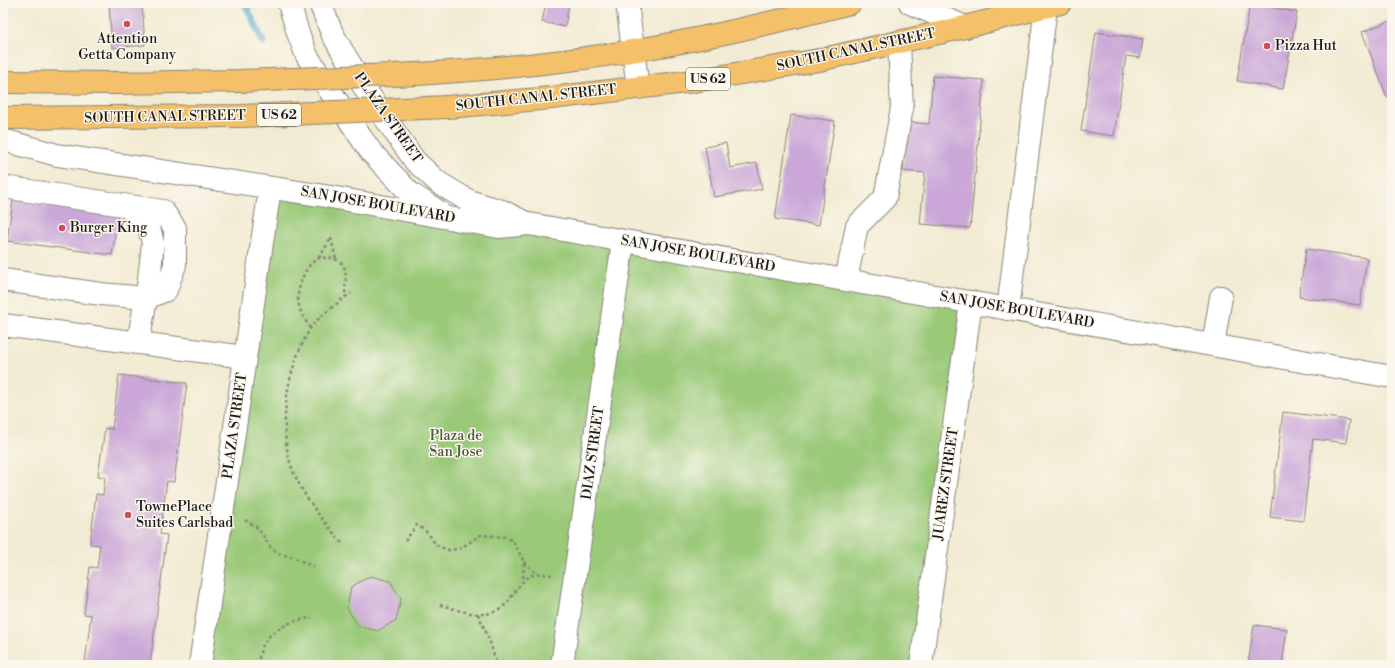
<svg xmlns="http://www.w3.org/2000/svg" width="1395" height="668" viewBox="0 0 1395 668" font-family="'Libre Bodoni',serif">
  <rect width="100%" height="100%" fill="#fbf7ec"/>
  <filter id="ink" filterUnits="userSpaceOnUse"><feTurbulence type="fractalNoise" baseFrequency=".025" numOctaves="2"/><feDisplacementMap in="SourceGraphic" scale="8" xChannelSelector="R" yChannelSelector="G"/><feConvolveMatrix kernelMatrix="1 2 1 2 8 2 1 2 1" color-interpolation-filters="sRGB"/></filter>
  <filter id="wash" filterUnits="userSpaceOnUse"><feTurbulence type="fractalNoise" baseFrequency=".012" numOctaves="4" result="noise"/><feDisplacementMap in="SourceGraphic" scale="16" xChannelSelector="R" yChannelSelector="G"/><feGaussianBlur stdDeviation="0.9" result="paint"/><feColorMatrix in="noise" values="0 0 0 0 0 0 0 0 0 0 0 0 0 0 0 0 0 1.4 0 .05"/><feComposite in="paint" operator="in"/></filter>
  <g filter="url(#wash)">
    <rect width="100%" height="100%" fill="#f2ebd3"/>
    <!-- green -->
    <path fill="#9ac978" stroke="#5b724a" d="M270 188 971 302 921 665H200Z"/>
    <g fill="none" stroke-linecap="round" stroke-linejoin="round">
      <!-- stream -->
      <path stroke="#57a8d2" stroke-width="7" d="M245 3 263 42"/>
    </g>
    <g id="blocks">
      <!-- building -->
      <g fill="#caa7d8">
        <path d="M109 3H142L145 45 112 48Z"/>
        <path d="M546 3H569L565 27 542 22Z"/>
        <path d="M1250 4 1297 12 1283 89 1237 81Z"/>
        <path d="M1392 20V96L1387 97 1362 32Z"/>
        <path d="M1096 32 1143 39 1140 58 1126 56 1114 136 1081 131Z"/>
        <path d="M933 76 984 80 970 228 920 224 925 173 903 171 907 122 929 124Z"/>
        <path d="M791 115 835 121 819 225 775 219Z"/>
        <path d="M726 143 730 168 757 163 762 189 714 197 705 147Z"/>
        <path d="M13 200 118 215 112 255 7 241Z"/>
        <path d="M1306 249 1367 258 1360 305 1299 297Z"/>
        <path d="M119 375 187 383 174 482 167 481 160 534 167 535 150 665H102L85 663 91 615 84 614 90 567 97 568 100 545 90 544 96 494 103 495 105 477 98 476 105 428 112 429Z"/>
        <path d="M1283 412 1349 420 1346 443 1313 439 1303 521 1270 517Z"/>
        <path d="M370 576 390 581 401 599 396 620 378 631 358 626 347 608 351 587Z"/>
        <path d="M1254 625 1287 629 1282 665H1248Z"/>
      </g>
    </g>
  </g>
  <g filter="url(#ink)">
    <use href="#blocks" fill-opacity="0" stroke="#878478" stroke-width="1"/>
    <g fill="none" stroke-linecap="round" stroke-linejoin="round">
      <!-- minor casing -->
      <g stroke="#878478" stroke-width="24">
        <g id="minor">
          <path d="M289 3 298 33 307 56 362 139 372 153 410 193 439 212"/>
          <path d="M320 3 332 33 341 49 369 95 415 161 439 183 469 201 502 211 528 224"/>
          <path d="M627 3 638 88"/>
          <path d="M910 3 965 27"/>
          <path d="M3 140 57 155 325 196 499 227 529 224 1392 377"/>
          <path d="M3 187 163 211 175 228V265L166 290 146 298 101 294 3 280"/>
          <path d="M127 207 147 220 153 243 148 288 138 343"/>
          <path d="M846 280 857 226 885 198 902 108 899 42"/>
          <path d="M1008 309 1046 7"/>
          <path d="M3 325 245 357"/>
          <path d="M1213 345 1221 297"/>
          <path d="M200 665 270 188"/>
          <path d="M562 665 623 242"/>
          <path d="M921 665 971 302"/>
        </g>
      </g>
      <!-- highway casing -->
      <g stroke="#878478" stroke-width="24">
        <g id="highway">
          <path d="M417 74C482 70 548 64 613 54 692 42 771 23 850 3"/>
          <path d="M3 82 112 83"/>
          <path d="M447 107 551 98 694 81 819 60 965 27 1060 3"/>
          <path d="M3 118 111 117"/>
        </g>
      </g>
      <!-- path -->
      <g stroke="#878478" stroke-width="2.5" stroke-dasharray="3 3" stroke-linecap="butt">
        <path d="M331 238 336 259"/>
        <path d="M319 258 331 238"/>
        <path d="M310 328C305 320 299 311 298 300 297 287 306 263 319 258 323 257 328 258 331 258 336 259 342 262 344 266 347 275 345 288 345 297"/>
        <path d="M245 520 258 528 271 548 280 554 293 557 316 568"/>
        <path d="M405 541 417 525 428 533 436 545 448 550 459 549 481 535 505 537 513 541 524 562 523 580"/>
        <path d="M342 543C321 518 298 491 289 459 279 417 288 366 310 329 317 318 340 301 351 293"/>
        <path d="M524 562 537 574"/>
        <path d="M440 605C456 609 477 618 494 612 514 605 516 577 537 574 541 573 548 575 552 575"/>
        <path d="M478 614 489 639 497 665"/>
        <path d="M259 665C257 636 286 620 312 618"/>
      </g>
      <!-- minor -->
      <use href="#minor" stroke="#fff" stroke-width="22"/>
      <!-- highway -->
      <use href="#highway" stroke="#f4c16a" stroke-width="22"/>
      <!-- highway-bridge casing -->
      <g stroke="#878478" stroke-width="24" stroke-linecap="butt">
        <g id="highway-bridge">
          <path d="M112 83 241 81 417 74"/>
          <path d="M111 117 241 116 447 107"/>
        </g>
      </g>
      <!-- highway-bridge -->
      <use href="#highway-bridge" stroke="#f4c16a" stroke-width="22"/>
    </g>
  </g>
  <!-- markers -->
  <g fill="#d1495b" stroke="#fbf7ec" stroke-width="1.5">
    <circle cx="127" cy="24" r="4"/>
    <circle cx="1267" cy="46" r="4"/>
    <circle cx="62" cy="228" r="4"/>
    <circle cx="128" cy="515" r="4"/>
  </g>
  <g text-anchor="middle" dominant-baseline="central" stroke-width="3" stroke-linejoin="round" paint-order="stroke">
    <!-- shield labels -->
    <g fill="#fbf7ec" stroke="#5f5e5a" stroke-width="1">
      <rect x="686" y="68" width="44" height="22" rx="3"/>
      <rect x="257" y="104" width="44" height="22" rx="3"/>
    </g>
    <g font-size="13" font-weight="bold" fill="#1c1c1c">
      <text x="708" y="79">US 62</text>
      <text x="279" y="115">US 62</text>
    </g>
    <!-- poi labels -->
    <g font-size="14" fill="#1c1c1c" stroke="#fbf7ec" text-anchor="start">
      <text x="127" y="39" text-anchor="middle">Attention<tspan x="127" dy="16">Getta Company</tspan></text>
      <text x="1275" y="46">Pizza Hut</text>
      <text x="70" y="228">Burger King</text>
      <text x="136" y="507">TownePlace<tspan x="136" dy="16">Suites Carlsbad</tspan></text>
    </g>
    <!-- street labels -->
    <g font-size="14" fill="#1c1c1c" stroke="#fbf7ec">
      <text transform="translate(856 50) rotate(-12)">SOUTH CANAL STREET</text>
      <text transform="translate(536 98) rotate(-6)">SOUTH CANAL STREET</text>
      <text transform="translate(165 117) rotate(-1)">SOUTH CANAL STREET</text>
      <text transform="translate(388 118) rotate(55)">PLAZA STREET</text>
      <text transform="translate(378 205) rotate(10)">SAN JOSE BOULEVARD</text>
      <text transform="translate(698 254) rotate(10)">SAN JOSE BOULEVARD</text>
      <text transform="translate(1017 310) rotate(10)">SAN JOSE BOULEVARD</text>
      <text transform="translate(235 426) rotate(-82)">PLAZA STREET</text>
      <text transform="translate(593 453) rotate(-82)">DIAZ STREET</text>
      <text transform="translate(946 484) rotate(-82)">JUAREZ STREET</text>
    </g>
    <!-- park labels -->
    <g font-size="14" fill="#48593c" stroke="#fbf7ec">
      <text x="456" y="436">Plaza de<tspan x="456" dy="16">San Jose</tspan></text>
    </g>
  </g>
  <!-- margin -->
  <rect width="1395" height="668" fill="none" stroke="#fbf7ec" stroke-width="16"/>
</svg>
